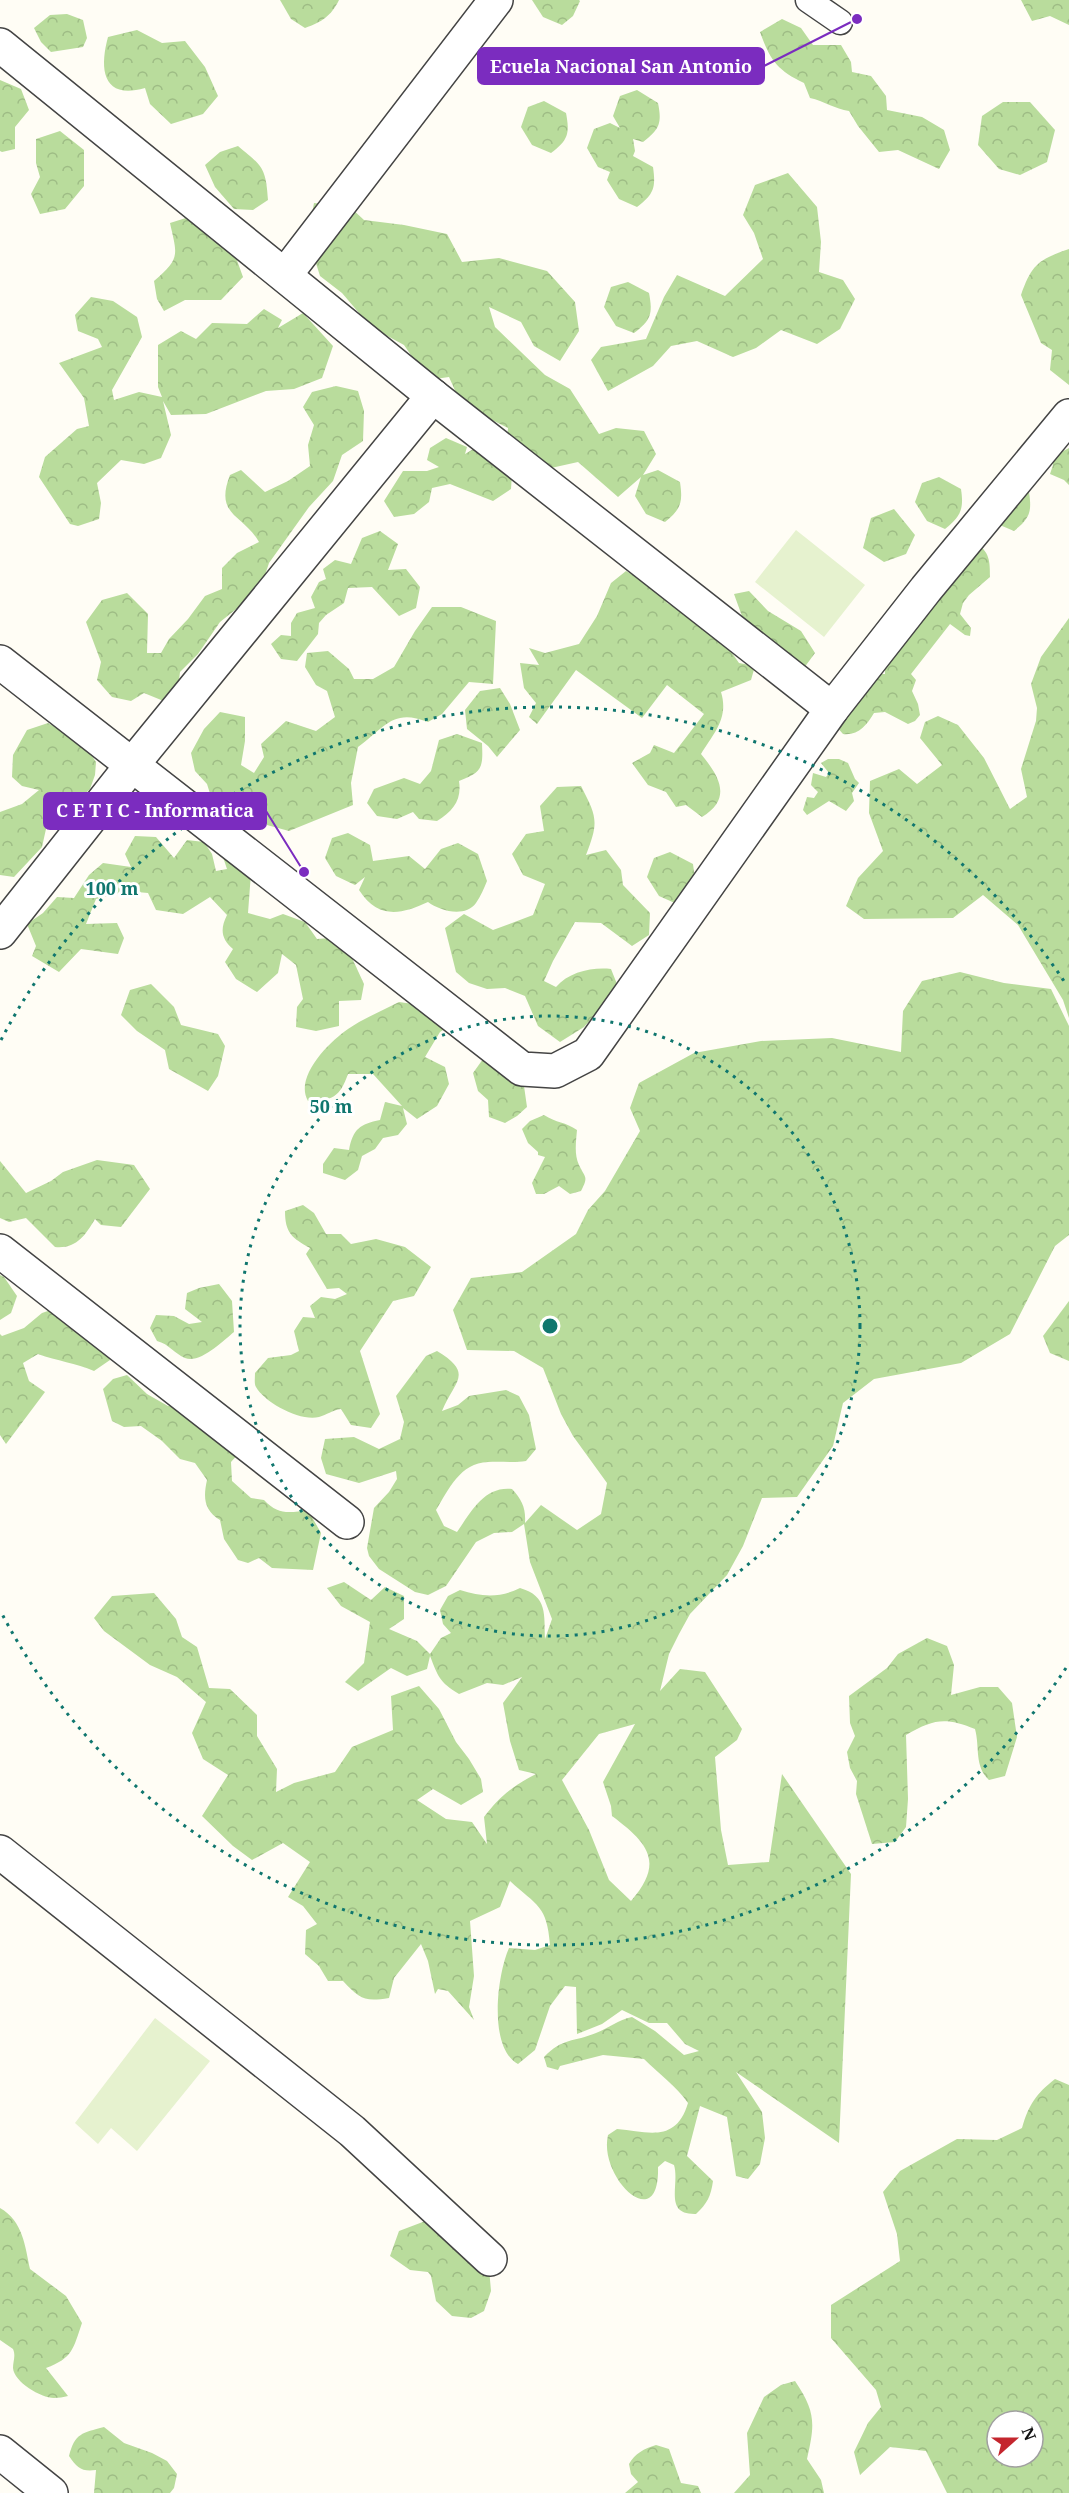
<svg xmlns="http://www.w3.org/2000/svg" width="1069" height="2493" viewBox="0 0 1069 2493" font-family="'Noto Serif',serif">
  <defs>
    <pattern id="forest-crowns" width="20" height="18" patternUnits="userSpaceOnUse" patternTransform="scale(1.5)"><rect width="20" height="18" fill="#b9dc9c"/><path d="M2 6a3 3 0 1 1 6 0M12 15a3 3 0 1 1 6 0" fill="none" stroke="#9ebc85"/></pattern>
  </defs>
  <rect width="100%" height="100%" fill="#fffdf5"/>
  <!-- forest -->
  <g fill="url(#forest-crowns)" fill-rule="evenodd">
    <path d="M280 0H339C331 16 322 22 305 28L291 19Z"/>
    <path d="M532 0H579L580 1 573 16 562 25 543 17Z"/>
    <path d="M1021 0H1069V25L1050 16 1032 21Z"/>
    <path d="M67 14 83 20 87 38 83 47 51 52 41 42 34 28 50 15Z"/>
    <path d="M782 19 801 28 813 45H841L851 62 852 72 871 76 886 96 887 110 922 117 944 130 950 150 939 169 898 150 879 152 858 126 849 111C835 109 824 101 810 98L804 83C777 70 770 60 760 32Z"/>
    <path d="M137 30 162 43 185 41 205 67 218 96 203 114 171 124 150 104 145 88C103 100 99 70 108 37Z"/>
    <path d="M0 80 21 89 29 110 15 127V149L2 152 0 151Z"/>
    <path d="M637 90 658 103C662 123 660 129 643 142L633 139 635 151 633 156 653 167C656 188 654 194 637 207L619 199 607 180 610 172 598 167 587 148 594 129 610 123 620 128 613 116 620 96Z"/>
    <path d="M544 101 566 113C570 134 568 140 551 153L532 145 521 127 528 107Z"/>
    <path d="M1003 102H1030L1055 130 1047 162 1020 175 999 169 978 145 982 116Z"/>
    <path d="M60 131 84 150V186L65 209 40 214 31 194 40 177 36 163V139Z"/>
    <path d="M238 146C262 166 266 167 268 200L253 210 234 209 215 187 205 165 220 152Z"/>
    <path d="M788 173 817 207 821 242 819 272 843 280 855 299 840 329 817 344 781 330 756 348 733 357 697 341 671 346 653 366 608 391 591 360 601 347 646 339 664 297 677 275 725 296 763 259 754 233 743 215 755 185Z"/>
    <path d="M314 203 350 207 364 220 404 225 447 234 462 262 499 258 547 271 575 302 579 331 560 361 534 346 521 322 489 307 495 327 545 375 570 389 599 434 616 428 644 431 656 454 643 475 658 470 680 482C683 503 681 509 665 522L646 514 635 496 641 477 618 497 578 462 551 468 526 449 507 439 508 428 492 420 470 424 449 377 428 380 404 345 371 327 342 293 320 276 315 260 310 224Z"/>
    <path d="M189 217 212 240 234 252 243 277 221 300H185L164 311 157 299 154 281C181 258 177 255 170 223Z"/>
    <path d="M1069 249V385L1050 370 1052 350 1041 343 1021 295C1032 264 1038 260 1069 249Z"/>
    <path d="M628 282 649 293C653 314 651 320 634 333L616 326 604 307 611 287Z"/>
    <path d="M91 297 113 301 137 317 142 337 112 390 114 400 139 392 162 397 158 387V345L181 331 196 339 212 323 247 324 264 309 282 320 278 328 303 313 333 346 322 378 294 389 266 391 206 414 171 415 163 401 171 435 161 458 144 464 121 460 97 483 101 503 99 519 78 526 70 524 39 477 45 457 77 429 89 426 84 398 59 363 102 347 98 339 78 331 75 315Z"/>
    <path d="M336 386 358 391 364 411 363 441 342 455 333 481 309 507 269 563 260 590 220 622 198 654 180 672 178 688 166 702 144 693 131 701 112 697 97 680 101 662 86 622 102 600 127 593 148 614 147 653H161L169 639 188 619 205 596 222 589V568L237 553 259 542C243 514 214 516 230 475L241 470 265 492 288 481 310 466 308 445 314 425 303 407 312 392Z"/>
    <path d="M446 438 467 447 465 454 475 448 512 474 511 489 493 501 450 484 432 488 429 502 414 514 394 517 384 501 403 471H427L439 467 427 460 430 448Z"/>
    <path d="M1069 448V485L1064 480 1050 474 1053 465 1052 457Z"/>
    <path d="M939 477 961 489C964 509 961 516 945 529L927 521 915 502 922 483Z"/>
    <path d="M1008 479 1029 492C1032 512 1030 518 1014 531L995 523Z"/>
    <path d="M894 509 915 535 906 554 884 562 863 548 871 518Z"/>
    <path d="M380 531 398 544 388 570 406 569 420 587 416 608 399 616 372 587 348 588 344 603 326 615 319 623 318 634 297 661 281 659 271 644 281 635 291 636V623L297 613 315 608 311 597 319 582 326 579 323 569 335 560 351 564 362 538Z"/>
    <path d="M975 543C990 551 990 562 990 577L969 595 963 603 960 614 971 628 970 636 965 635 950 624 911 674 916 680 912 691 918 704 920 715 915 721 908 724 885 712 874 713C867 725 858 736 843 734L836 726 878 674H885V668L881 665Z"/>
    <path d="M626 571 645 582 660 587 667 603 713 626 739 663 755 666 751 680 721 692C729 718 714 733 701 754 719 776 733 798 702 817L686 805 676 807 666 792 648 785 632 763 650 753 654 745 674 753 704 714 667 685 642 718 576 670 537 724 529 717 536 703 524 688 520 663 539 665 529 648 545 653 579 644 597 616 611 583Z"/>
    <path d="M749 591 768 611 801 631 815 653 804 668 747 630 734 594Z"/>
    <path d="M432 607H461L496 621 493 684 469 682 442 714 428 722C393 708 385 727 358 747L351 783 353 805 289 831 267 825 258 811 225 810 213 803 207 784 195 771 191 753 204 729 220 712 245 717V741L241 765 254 773 264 757 261 744 286 721 316 731 335 717 327 691 316 685 305 667 307 653 328 651 349 669 354 679H373L394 667 415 631Z"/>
    <path d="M1069 618V1018L1063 1000 1018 925 983 895 953 918 864 919 846 906 858 878 883 851 869 813 870 781 899 769 917 784 942 765 920 738 925 722 938 716 958 725 984 758 1010 809 1027 797 1021 769 1036 721 1037 708 1031 684 1041 657Z"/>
    <path d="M500 688 510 704 520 730 497 757 488 746 467 729 465 710 480 691Z"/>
    <path d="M48 723 84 744 96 762 95 775 90 789 75 803 57 810 48 820 42 847 14 877 0 875V812L22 804 39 790 22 786 12 777 13 755 27 730Z"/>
    <path d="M457 734 482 743C483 767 483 772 459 781 462 800 453 811 437 821L419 819 413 812 397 819 377 816 367 803 374 789 404 778 420 784 431 771 439 740Z"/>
    <path d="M828 759H839L848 763 855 779 859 783 852 793 854 801 846 811 829 801 807 815 803 810 807 797 814 798 818 792 811 785 813 773 826 777 829 773 821 763Z"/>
    <path d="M581 786C597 817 599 822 586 855L606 850 621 870 623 885 650 913 649 935 632 946 601 923 575 922 553 961 544 981 556 987C569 972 592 967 611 969L619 989 584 1027 560 1042 538 1026 525 996 505 988 487 989 469 983 456 972 445 928 464 914 493 930 533 915 545 884 523 875 512 854 526 834 544 831 540 806 557 787Z"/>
    <path d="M348 833 370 845 373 861 409 856 425 869 441 849 458 843 478 854 487 881C484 888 481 896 476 903 465 918 440 911 428 902 400 915 378 919 359 890L365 877 355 885 336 876 325 858 332 838Z"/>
    <path d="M135 836 156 837 174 858 187 840 204 842 212 854 216 871 227 869 223 857 241 853 251 873 248 913 270 919 283 914 305 922 317 939 330 938 354 940 352 958 364 984 361 1000 339 1001V1026L316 1031 296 1027 297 1007 303 999 296 965 282 954 278 973 257 992 236 979 225 962 233 949C221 939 220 929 227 915L210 897 183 914 156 910 148 893 126 891 96 899 86 924 117 923 124 938 118 954 81 949 59 972 32 956 36 946 27 924 43 913 57 897 74 898 89 875 103 863 131 867 125 854Z"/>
    <path d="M670 852 693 864 695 880 677 904 659 896 647 877 654 858Z"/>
    <path d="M960 972 1004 983 1051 989 1069 1026V1235L1055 1246 1010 1334 961 1363 874 1379 843 1403 833 1446 797 1497 762 1498 743 1546 727 1575 690 1614 679 1634 669 1654 660 1691 680 1669 705 1672 742 1729 737 1740 715 1757 721 1830 728 1865 769 1862 782 1774 851 1874 839 2143 736 2072 762 2112 765 2138 760 2164 748 2179 736 2176 727 2117 700 2106 687 2156 713 2181C711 2196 707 2204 696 2214 663 2215 680 2185 674 2165L665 2161 658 2167C660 2237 598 2178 608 2135L617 2129C649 2132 676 2143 688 2103 676 2086 659 2074 644 2059L603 2055 560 2066 558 2070 547 2067 544 2057C562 2038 574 2042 596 2033 609 2028 618 2020 632 2017L655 2031 684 2055 699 2051 685 2044 667 2023H649L622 2010 602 2024 577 2034 576 1987 565 1986 550 2006 535 2050 518 2064C488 2048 497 1975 509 1948L535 1950 550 1945C547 1905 537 1906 510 1881L500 1907 470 1921 474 1976 469 2007 474 2020 448 1991 438 1989 435 1994 428 1961 421 1944 394 1978 389 1998C364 2002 360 1999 343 1981H328L319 1966 305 1954 306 1930 317 1924 303 1906 288 1897 310 1862 283 1843 252 1860 233 1846 202 1816 228 1775 203 1759 192 1733 206 1702 177 1677 150 1665 104 1631 94 1618 112 1596 154 1593 176 1619 182 1637 197 1647 209 1688 230 1689 257 1715V1736L277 1769 276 1792 294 1783 335 1772 352 1747 393 1730 391 1696 419 1686 439 1709 456 1742 469 1759 481 1779 483 1792 461 1805 433 1789 417 1800 446 1819 472 1822 487 1844 484 1817C499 1797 514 1785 536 1774L519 1770 510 1741 503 1703 522 1677 503 1685 487 1683 459 1694C439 1682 438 1676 430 1656L427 1669 407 1676 391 1668 358 1691 345 1682 364 1663 370 1622 341 1606 327 1588 344 1582 371 1600 385 1587 404 1596V1619L389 1629 417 1641 430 1654 441 1638 451 1633 443 1624 440 1610 448 1596 460 1590C482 1597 500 1598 520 1588 548 1596 544 1615 545 1639L552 1619 530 1562 524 1524 512 1532 494 1533 476 1542 446 1586 428 1595 415 1592 379 1569 369 1556 367 1548 374 1508 389 1492 397 1479 396 1471 359 1483 326 1474 321 1458 325 1439 354 1437 379 1449 400 1439 404 1422 396 1396 426 1356 437 1351C475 1374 454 1381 442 1411L458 1405 469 1396 506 1390 519 1396 529 1415 536 1449 526 1461C513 1463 501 1461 488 1462 460 1463 449 1489 436 1510L444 1526 457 1532C471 1512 484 1486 512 1489 522 1500 526 1508 525 1523L541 1505 577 1530 601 1514 607 1483 573 1436 561 1414 543 1368 514 1351 467 1350 453 1310 471 1278 522 1272 576 1234 588 1210 605 1191 640 1131 630 1108 639 1083 694 1053 761 1041 832 1038 901 1052 903 1011 922 981ZM635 1724 603 1782 611 1806 612 1816C648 1843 665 1862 631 1901L609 1880 589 1830 562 1780 599 1734Z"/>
    <path d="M151 984 174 1007 181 1025 218 1034 225 1046 218 1076 208 1091 169 1069 165 1050 137 1031 121 1015 130 990Z"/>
    <path d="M399 1002 420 1005 457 1021 440 1032 425 1057 445 1067 449 1084 437 1106 417 1119 403 1108 407 1124 398 1135 383 1138 375 1149 362 1156 358 1170 345 1180 323 1173V1164L334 1148 349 1150C353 1129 360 1124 380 1120L385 1102 402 1106 373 1074H348C340 1097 332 1101 308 1101 294 1077 329 1042 348 1029 364 1018 382 1011 399 1002Z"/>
    <path d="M483 1059 522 1072 527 1107 517 1116 505 1123 489 1117 488 1100 478 1091 473 1073Z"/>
    <path d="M544 1115C556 1123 566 1122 577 1130 576 1141 574 1155 579 1165 585 1178 589 1176 581 1191L570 1194 559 1186 544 1194H536L532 1183 545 1157 538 1155V1152L528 1143 522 1129 530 1121Z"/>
    <path d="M97 1160 134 1165 150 1189 121 1227 101 1225 95 1219C85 1236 76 1249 55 1247L26 1218 9 1222 0 1218V1161L26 1193 51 1181 63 1172Z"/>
    <path d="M303 1205 314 1213 326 1234H341L351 1244 376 1239 405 1247 431 1267 414 1296 393 1301 360 1351 380 1414 371 1428 351 1425 341 1409C332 1410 327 1415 319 1417 301 1422 265 1403 256 1387 254 1384 255 1378 255 1373L268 1358 291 1355 299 1351 294 1331 303 1317 315 1318 310 1306 321 1297 335 1299 347 1294 339 1288 327 1289 306 1254 310 1248C292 1238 285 1233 285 1211Z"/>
    <path d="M0 1275 4 1277 17 1296 11 1313 0 1320Z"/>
    <path d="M219 1284 232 1301 234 1332C223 1341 200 1364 185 1358 175 1354 169 1344 157 1341L150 1328 156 1315 174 1316 189 1324 202 1322 185 1309 187 1293 199 1288Z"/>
    <path d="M1069 1301V1361L1050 1353 1043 1336Z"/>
    <path d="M71 1303 99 1336 110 1360 94 1371C76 1363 57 1361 38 1354L23 1363 29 1381 45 1392 6 1444 0 1435V1334L2 1336 24 1328 42 1313Z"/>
    <path d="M127 1375 147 1394 168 1406 186 1402 240 1452 231 1462 232 1481 251 1498 264 1500C278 1515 289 1513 308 1510L321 1533 313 1570 272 1568 259 1558 248 1563 238 1560 224 1539 220 1520C204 1510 203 1498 207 1480L195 1463 180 1459 162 1441 141 1426 124 1427 112 1421 103 1389 113 1379Z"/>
    <path d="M927 1638 947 1646 954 1665 951 1695 980 1687H998L1012 1703 1017 1737 1005 1776 989 1780C974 1766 980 1747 975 1729 945 1717 934 1719 906 1735L908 1799 906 1827 895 1842 872 1844 856 1794 857 1781 850 1768 847 1752 855 1736 850 1723 849 1696 887 1668 898 1654Z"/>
    <path d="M1055 2079 1069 2085V2493H947L926 2451 890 2447 860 2475 854 2452 868 2423 881 2407 876 2390 831 2338V2305L900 2261 897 2234 883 2192 900 2171 957 2139 997 2140 1022 2128C1029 2104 1036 2094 1055 2079ZM997 2421H1033V2457H997Z"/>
    <path d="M0 2208C23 2221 25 2246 30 2269L66 2296 82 2323C73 2349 73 2358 46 2368L68 2396C64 2397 58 2398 54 2398 41 2398 14 2382 13 2368 13 2361 16 2356 13 2349L0 2340Z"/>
    <path d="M428 2220 488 2257 491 2291 484 2311 471 2318 452 2316 436 2301 431 2276 428 2272 410 2270 390 2256 399 2231Z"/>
    <path d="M795 2381C816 2412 815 2424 807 2459L821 2480 824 2493H734L750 2475 747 2433 764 2397 781 2385Z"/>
    <path d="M104 2427 124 2443 152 2453 167 2461 177 2474 174 2488 170 2493H94L96 2470C82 2472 77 2468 69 2456 75 2433 82 2433 104 2427Z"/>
    <path d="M656 2445 669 2449 681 2483 698 2486 701 2493H625L638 2482 631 2474 629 2464C635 2453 644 2449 656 2445Z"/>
  </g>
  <!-- pitch -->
  <g fill="#e6f2cf">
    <path d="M796 530 865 585 824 637 755 582Z"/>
    <path d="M155 2018 210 2061 137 2151 111 2128 98 2144 75 2123Z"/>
  </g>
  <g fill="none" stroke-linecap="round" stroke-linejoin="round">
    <!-- lane casing -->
    <g stroke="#444" stroke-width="27">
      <path id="lane" d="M808 0 840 22"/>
    </g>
    <!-- street casing -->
    <g stroke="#444" stroke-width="36">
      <g id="street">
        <path d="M0 45 433 396 832 709"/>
        <path d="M285 275 496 0"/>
        <path d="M0 662 522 1069 555 1071 588 1054 832 709 926 589 1069 416"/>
        <path d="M0 932 132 765 433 396"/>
        <path d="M0 1251 347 1522"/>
        <path d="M0 1852 352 2131 490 2259"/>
        <path d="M0 2452 51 2493"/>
      </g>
    </g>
    <!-- lane -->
    <use href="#lane" stroke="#fff" stroke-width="24"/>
    <!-- street -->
    <use href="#street" stroke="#fff" stroke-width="33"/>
  </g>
  <!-- distance rings -->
  <g fill="none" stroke="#0f766e" stroke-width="3" stroke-dasharray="3 6">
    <circle cx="550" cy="1326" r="310"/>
    <path d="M1066 1668A619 619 0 0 1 1 1612M1 1040A619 619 0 0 1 1066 984"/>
  </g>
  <circle cx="550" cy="1326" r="9" fill="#0f766e" stroke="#fff" stroke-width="3"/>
  <g font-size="18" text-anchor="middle" font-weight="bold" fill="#0f766e" stroke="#fff" stroke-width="6" stroke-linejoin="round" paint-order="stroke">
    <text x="112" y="895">100 m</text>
    <text x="331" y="1113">50 m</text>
  </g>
  <!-- callouts -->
  <path fill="none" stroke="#7b2cbf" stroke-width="2" d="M857 19L764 66M304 872L266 811"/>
  <g fill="#7b2cbf" stroke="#fff" stroke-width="2">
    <circle cx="857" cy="19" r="6"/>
    <circle cx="304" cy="872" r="6"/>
  </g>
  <g fill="#7b2cbf" stroke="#7b2cbf" stroke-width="2">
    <rect x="478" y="48" width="286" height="36" rx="6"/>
    <rect x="44" y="793" width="222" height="36" rx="6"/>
  </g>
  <g font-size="18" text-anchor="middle" font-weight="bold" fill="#fff">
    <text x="621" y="73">Ecuela Nacional San Antonio</text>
    <text x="155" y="817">C E T I C - Informatica</text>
  </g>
  <!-- north arrow -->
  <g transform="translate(1015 2439) rotate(69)"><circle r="28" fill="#ffffff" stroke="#a0a0a0" stroke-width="1.5"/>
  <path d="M0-4.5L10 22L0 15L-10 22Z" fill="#c4262e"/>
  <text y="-9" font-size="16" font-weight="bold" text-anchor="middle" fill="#111111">N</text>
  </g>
</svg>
